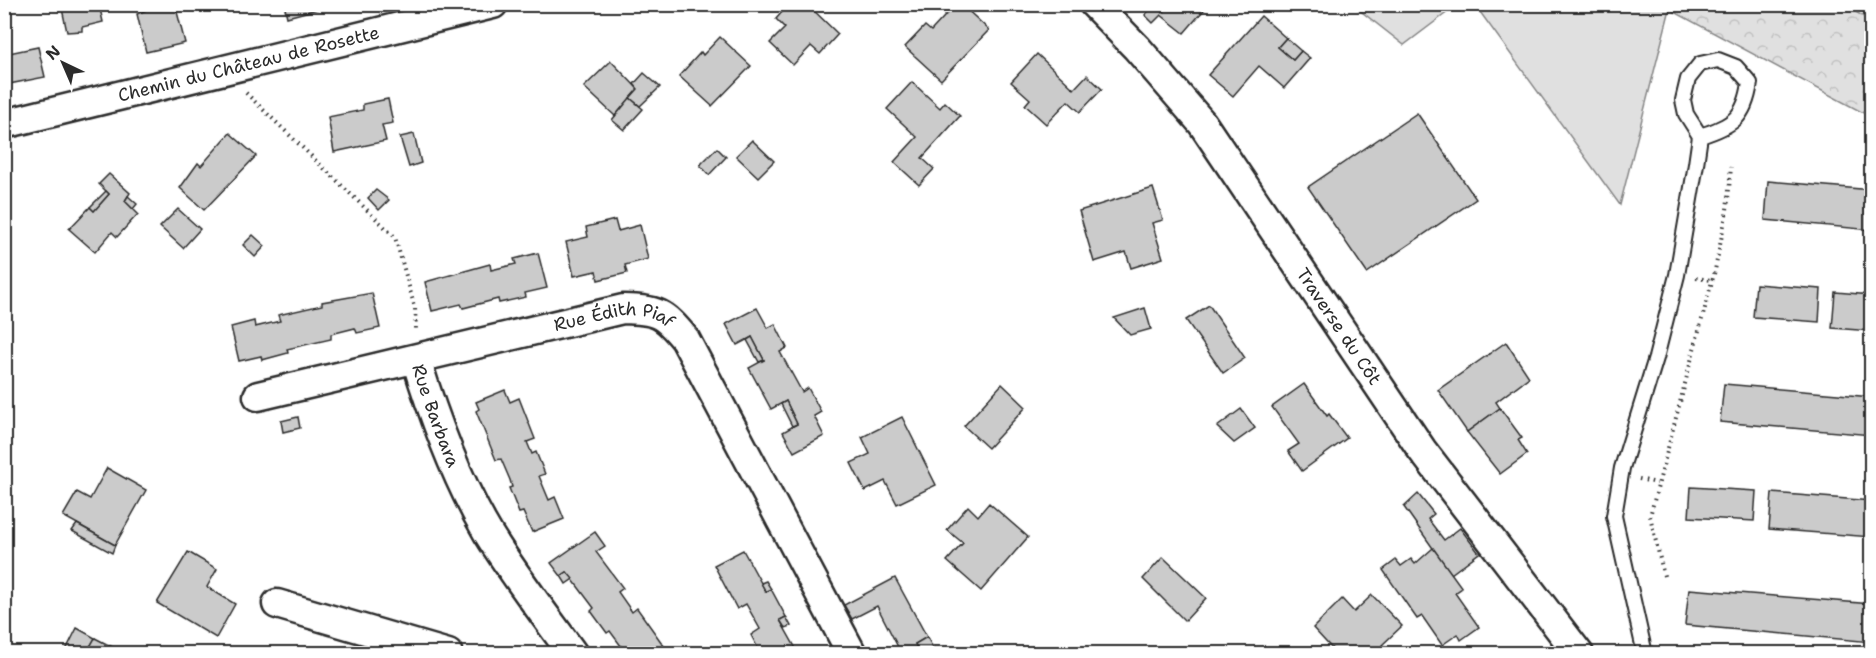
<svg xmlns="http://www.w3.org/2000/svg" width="1876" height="658" viewBox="0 0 1876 658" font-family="'Shantell Sans',sans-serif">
  <defs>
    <pattern id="forest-crowns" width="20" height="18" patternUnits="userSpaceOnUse" patternTransform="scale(1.5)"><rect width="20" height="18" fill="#e0e0e0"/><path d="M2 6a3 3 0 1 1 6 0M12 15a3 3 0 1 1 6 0" fill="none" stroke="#c0c0c0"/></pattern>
  </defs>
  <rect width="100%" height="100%" fill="#fff"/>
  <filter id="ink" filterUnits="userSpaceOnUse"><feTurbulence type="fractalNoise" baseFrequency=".0167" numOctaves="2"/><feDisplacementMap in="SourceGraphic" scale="12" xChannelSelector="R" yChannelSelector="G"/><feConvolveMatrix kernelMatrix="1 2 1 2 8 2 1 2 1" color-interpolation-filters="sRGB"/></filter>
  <g filter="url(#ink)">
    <!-- green -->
    <g fill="#e0e0e0" stroke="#868686" stroke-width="1.5">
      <path d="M1353 5H1457L1404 45Z"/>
      <path d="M1475 5H1671L1620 205Z"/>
    </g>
    <!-- forest -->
    <path fill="url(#forest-crowns)" stroke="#868686" stroke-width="1.5" d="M1671 4 1844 5 1871 21V117L1669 9Z"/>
    <!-- building -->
    <g fill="#cbcbcb" stroke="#2b2b2b" stroke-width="1.5">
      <path d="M61 4H99L103 22 82 27V31L67 32Z"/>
      <path d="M160 4H175L185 43 146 52 137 14Z"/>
      <path d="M284 4H325V7L287 17Z"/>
      <path d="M789 4H807L838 34 820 54 811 46 793 65 770 43 785 28 776 19Z"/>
      <path d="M956 4H961L989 30 941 80 905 47 925 26 931 31Z"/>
      <path d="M1170 4H1209L1184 33 1161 15 1153 23 1145 15 1154 5 1163 13Z"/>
      <path d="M1261 16 1286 38 1278 47 1293 60 1301 51 1310 58 1284 88 1259 66 1233 96 1208 75Z"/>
      <path d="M720 37 751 66 712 106 679 76 701 52 703 55Z"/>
      <path d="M1286 38 1301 51 1293 60 1278 47Z"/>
      <path d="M38 47 45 77 4 85V54Z"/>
      <path d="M1037 54 1074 89 1087 75 1102 89 1080 112 1068 101 1046 124 1025 105 1030 99 1011 82Z"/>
      <path d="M611 61 638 89 615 116 584 87Z"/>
      <path d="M644 73 660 87 640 106 630 98 638 89 634 84Z"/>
      <path d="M912 82 940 108 945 102 960 116 922 158 934 169 919 185 894 162 917 137 887 109Z"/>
      <path d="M630 98 643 109 624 130 612 120Z"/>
      <path d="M388 99 393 123 382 125 386 141 334 152 328 117 363 110V104Z"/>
      <path d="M1417 113 1476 199 1367 273 1308 187Z"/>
      <path d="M230 133 256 156 204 210 180 188 198 163 201 166Z"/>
      <path d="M414 134 421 163 409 167 400 137Z"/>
      <path d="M752 140 774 161 758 177 736 156Z"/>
      <path d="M717 148 726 157 709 175 700 165Z"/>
      <path d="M109 174 130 193 125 201 138 214 117 237 112 232 95 252 69 229 90 207 94 211 109 194 99 184Z"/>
      <path d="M1768 181 1872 190V230L1765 220Z"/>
      <path d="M1153 188 1163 220 1152 223 1163 258 1131 268 1126 252 1094 262 1079 211Z"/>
      <path d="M376 190 389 200 379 210 368 198Z"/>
      <path d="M106 191 109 194 94 211 90 207Z"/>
      <path d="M128 196 137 204 133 209 125 201Z"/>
      <path d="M178 209 200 229 183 248 160 227Z"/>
      <path d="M615 220 618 231 640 225 648 259 625 265 627 273 598 280 596 271 574 276 566 242 588 237 586 227Z"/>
      <path d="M253 235 265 246 255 257 243 245Z"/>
      <path d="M538 253 547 288 525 293 526 297 499 303 498 299 463 308 461 304 432 311 425 282 490 264 491 270 516 264 514 259Z"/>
      <path d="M1756 284 1821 289 1819 322 1753 317Z"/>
      <path d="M1835 292 1872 295V331L1832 328Z"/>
      <path d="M372 293 380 328 357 333 355 328 331 334V339L287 349 288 353 262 360 261 356 239 361 231 327 254 321 255 327 280 321 278 315 322 305V302Z"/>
      <path d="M1209 305 1245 358 1223 373 1186 320Z"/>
      <path d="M757 308 768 328 775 324 787 348 780 352 802 392 808 388 821 412 814 416 824 436 794 452 783 432 797 424 786 401 771 409 749 368 764 360 752 337 737 345 726 324Z"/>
      <path d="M1145 308 1151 329 1130 335 1114 318Z"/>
      <path d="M752 337 764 360 759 362 747 340Z"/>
      <path d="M1506 342 1529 377 1496 402 1500 408 1467 432 1438 390Z"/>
      <path d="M1002 384 1026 407 988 448 964 426Z"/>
      <path d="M1304 384 1327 416 1329 414 1347 438 1302 471 1288 451 1299 444 1272 407Z"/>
      <path d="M1724 384 1872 397V435L1720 422Z"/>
      <path d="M505 390 510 402 519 398 535 439 527 442 532 454 536 452 545 474 539 476 549 500 555 497 564 519 532 532 523 512 519 513 509 488 512 487 510 480 501 459 496 460 476 411 479 409 476 402Z"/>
      <path d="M786 401 797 424 792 426 781 404Z"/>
      <path d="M1500 408 1522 438 1518 440 1527 454 1500 474 1467 432Z"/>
      <path d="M1241 409 1255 428 1234 443 1217 427Z"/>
      <path d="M298 417 300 428 283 432 281 421Z"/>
      <path d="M902 417 936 485 897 504 885 481 865 491 851 463 870 454 862 437Z"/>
      <path d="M107 468 146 490 115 545 63 516 77 492 90 499Z"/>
      <path d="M1691 487 1756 491 1754 521 1689 517Z"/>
      <path d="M1772 493 1872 501V537L1769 529Z"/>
      <path d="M1418 494 1434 514 1428 519 1444 540 1460 528 1479 553 1451 574 1404 507Z"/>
      <path d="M989 503 1028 537 981 591 947 561 963 543 947 530 968 506 978 516Z"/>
      <path d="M77 524 115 545 112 553 72 531Z"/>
      <path d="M595 532 605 546 596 552 623 588 618 592 632 612 637 608 664 646 660 650 662 654H627L610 631 607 633 591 611 594 608 567 572 561 576 551 563Z"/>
      <path d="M1433 548 1462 588 1455 593 1479 627 1461 640 1458 634 1442 645 1422 616 1417 619 1383 570 1396 560 1401 566 1411 559 1415 564Z"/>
      <path d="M743 550 766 592 771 589 786 617 780 620 799 654H761L751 635 760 629 746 604 737 609 714 565Z"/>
      <path d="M188 552 217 569 207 587 235 604 216 638 157 603Z"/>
      <path d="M1163 557 1206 598 1185 621 1143 579Z"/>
      <path d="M567 572 573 579 566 584 561 576Z"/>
      <path d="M895 578 927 637 915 644 920 654H895L900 651 877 606 852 619 844 605Z"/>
      <path d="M766 581 771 589 766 592 761 583Z"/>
      <path d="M1689 589 1872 604V642L1685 625Z"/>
      <path d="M1372 595 1402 626 1382 645 1388 651 1337 654 1313 628 1342 599 1354 612Z"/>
      <path d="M786 617 791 626 785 628 780 620Z"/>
      <path d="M77 628 95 638 86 654H64Z"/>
      <path d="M927 637 934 650 920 654 915 644Z"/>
      <path d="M95 638 124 653 86 654Z"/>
    </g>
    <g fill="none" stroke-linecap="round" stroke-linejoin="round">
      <!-- service casing -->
      <g stroke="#2b2b2b" stroke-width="18">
        <path id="service" d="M1645 654 1614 516 1622 468 1656 358 1677 275 1696 164 1700 136 1686 114 1683 100 1688 79 1700 64 1718 60 1736 67 1750 83C1745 118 1732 126 1700 136"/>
      </g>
      <!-- minor casing -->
      <g stroke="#2b2b2b" stroke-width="33">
        <g id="minor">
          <path id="s1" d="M1094 4 1137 48 1202 123 1422 450 1579 654"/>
          <path id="s2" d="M4 124 493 4"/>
          <path id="s3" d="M416 359C434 418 456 479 488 533 514 575 544 614 573 654"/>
          <path id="s4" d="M258 396 623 309C657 310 663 312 685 339L852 654"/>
          <path d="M277 604 448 654"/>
        </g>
      </g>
      <!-- path -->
      <g stroke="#2b2b2b" stroke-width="4" stroke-dasharray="1.5 4.5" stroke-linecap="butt">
        <path d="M246 93 395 237 415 308 416 331"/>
        <path d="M1696 278 1712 280"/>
        <path d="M1639 479 1657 483"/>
        <path d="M1664 576 1650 516 1715 270 1727 210 1731 167"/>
      </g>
      <!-- service -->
      <use href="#service" stroke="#fff" stroke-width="14"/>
      <!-- minor -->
      <use href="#minor" stroke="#fff" stroke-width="28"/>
    </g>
  </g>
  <g text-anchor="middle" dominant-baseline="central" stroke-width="6" stroke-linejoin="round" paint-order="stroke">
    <!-- street labels -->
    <g font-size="18" fill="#2b2b2b" stroke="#fff">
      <text stroke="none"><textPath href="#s2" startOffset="252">Chemin du Château de Rosette</textPath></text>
      <text stroke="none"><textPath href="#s1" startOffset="406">Traverse du Côt</textPath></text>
      <text stroke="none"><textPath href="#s4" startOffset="366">Rue Édith Piaf</textPath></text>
      <text stroke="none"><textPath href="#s3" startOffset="60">Rue Barbara</textPath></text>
    </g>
  </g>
  <!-- margin -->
  <rect width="1876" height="658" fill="none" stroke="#fff" stroke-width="24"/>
  <rect x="12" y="12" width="1852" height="634" fill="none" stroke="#2b2b2b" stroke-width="2" filter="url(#ink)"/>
  <!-- north arrow -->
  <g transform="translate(63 63) rotate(316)" stroke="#ffffff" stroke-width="4.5" paint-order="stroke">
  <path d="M0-4.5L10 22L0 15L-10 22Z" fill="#2b2b2b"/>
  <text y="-9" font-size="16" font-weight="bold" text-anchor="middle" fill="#2b2b2b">N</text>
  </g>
</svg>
